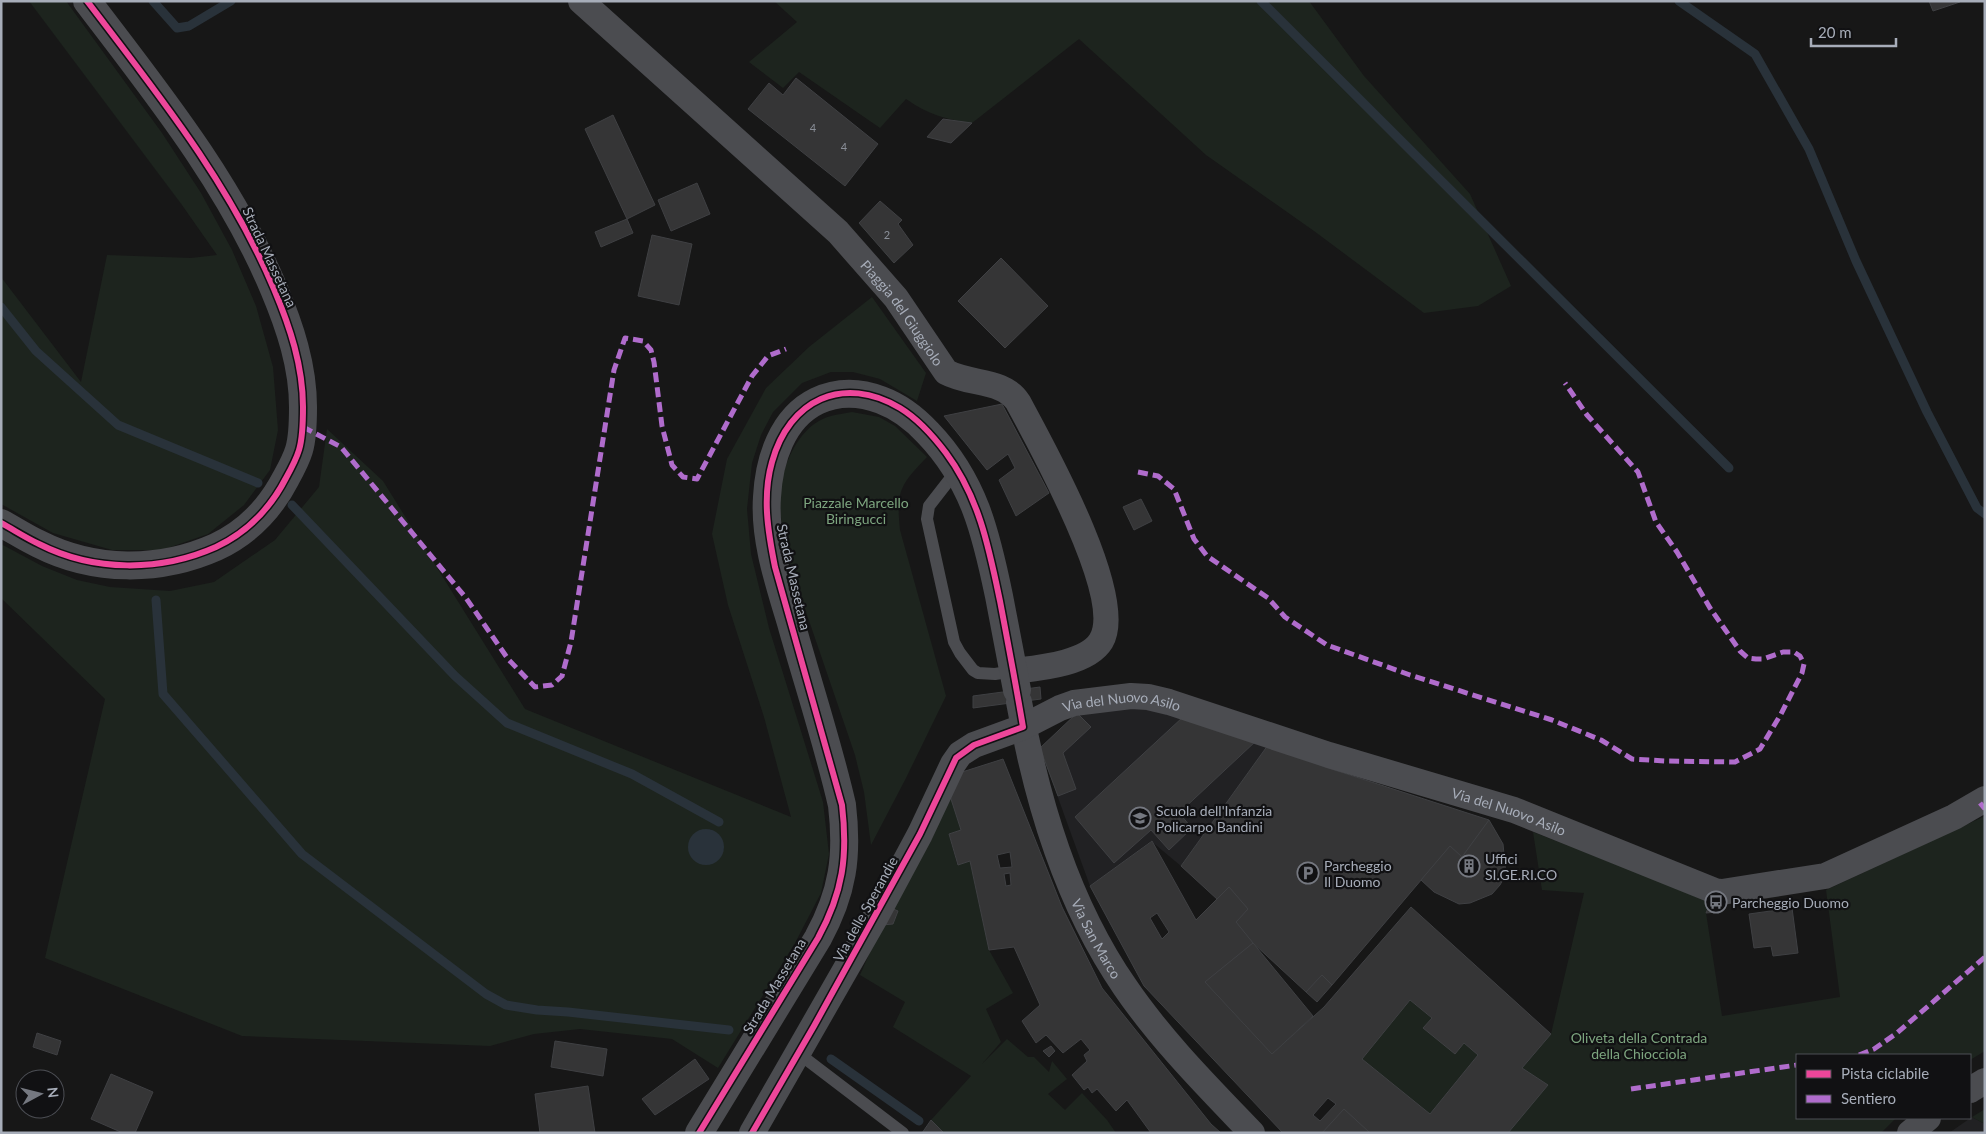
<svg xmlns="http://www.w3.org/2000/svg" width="1986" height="1134" viewBox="0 0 1986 1134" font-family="Lato,sans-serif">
  <rect width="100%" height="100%" fill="#171717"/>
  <!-- built -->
  <g fill="#212123">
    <path d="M1152 706 1268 745 1181 866 1151 841 1090 886 1040 748 1077 713Z"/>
    <path d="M1972 1117 1985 1124V1133H1949Z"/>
  </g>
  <!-- green -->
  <g fill="#1d241e" fill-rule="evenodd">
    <path d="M29 1H66L162 133 201 193 232 250 256 306 273 367 278 430 270 470 244 505 208 534 162 550H112L53 533 1 504V277L81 382 107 255 191 258 217 255 182 205Z"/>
    <path d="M774 1H1309L1364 76 1470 194 1511 286 1478 306 1424 313 1314 231 1206 155 1079 39 972 123C945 119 929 115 906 99L880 128 799 72 783 88 749 62 797 22Z"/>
    <path d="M872 297 926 373 917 401 880 379 853 372H831L802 383 773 412 761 435 752 463 747 509 751 554 769 628 823 802 829 854 821 893 795 943 718 1068 672 1039 580 1029 534 1034 490 1046 242 1036 45 958 105 699 1 598V544L42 566 77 580 110 587 170 591 214 582 275 540 319 487 327 429 383 481 525 709 791 817 764 717 728 605 712 534 727 459 766 388 809 347ZM707 829 712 830 724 849 718 860 692 857C687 846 691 842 697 832Z"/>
    <path d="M852 412 879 417 895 426 927 457C900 485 896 491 900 530L946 696 906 778 871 845 864 792 855 755 790 565C786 544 780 522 780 501 779 474 794 435 819 421 829 415 841 414 852 412Z"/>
    <path d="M950 796 961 830 949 834 957 864 970 861 989 950 1013 993 986 1009 1001 1042 982 1064 1007 1039 1028 1057H1034L1049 1072 1052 1061 1067 1079 1048 1094 1065 1110 1082 1093 1107 1120 1116 1133H944L931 1120 971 1076 893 1027 905 1002 860 975 882 925 893 923 898 911 891 908Z"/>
    <path d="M1985 816V1051L1970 1060V1055H1797V1118H1896L1881 1133H1508L1547 1085 1522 1068 1551 1034 1584 893 1542 890 1533 832 1711 901 1706 913 1722 1016 1840 997 1826 890Z"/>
    <path d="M1410 1000 1432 1018 1424 1027 1455 1053 1464 1043 1478 1055 1430 1114 1362 1059Z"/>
    <path d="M1985 1109V1124L1972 1117Z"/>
  </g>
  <!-- water -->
  <circle fill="#29323a" cx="706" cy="847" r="18"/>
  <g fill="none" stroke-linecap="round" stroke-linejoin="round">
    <!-- stream -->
    <g stroke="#29323a" stroke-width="9">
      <path d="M153 1 177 28 189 26 231 1"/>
      <path d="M1261 1 1729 468"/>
      <path d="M1679 1 1755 54 1809 149 1856 261 1927 412 1977 508 1985 514"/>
      <path d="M1 307 36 351 118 425 258 483"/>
      <path d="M292 505 455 676 507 723 632 774 719 822"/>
      <path d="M156 600 163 694 302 854 486 994 506 1005 537 1010 568 1012 729 1030"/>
      <path d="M831 1059 919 1121"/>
    </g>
  </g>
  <!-- building -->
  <g fill="#353536" stroke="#3f4043" fill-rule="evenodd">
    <path d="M1929 1H1960V2L1933 11Z"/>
    <path d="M796 78 878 144 845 186 748 109 769 83 783 95Z"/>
    <path d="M613 115 655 205 627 219 585 129Z"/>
    <path d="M943 119 972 123 951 143 927 137Z"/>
    <path d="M697 183 710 214 671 231 658 200Z"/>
    <path d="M880 201 902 220 898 224 913 245 894 263 859 223Z"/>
    <path d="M627 219 633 233 601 247 595 232Z"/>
    <path d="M652 235 692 244 679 305 638 296Z"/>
    <path d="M1001 258 1048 306 1005 348 958 301Z"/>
    <path d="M1002 404 1049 493 1016 516 999 480 1015 468 1008 454 987 470 944 416Z"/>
    <path d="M1141 499 1152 521 1134 530 1123 507Z"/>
    <path d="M1040 687 1041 699 973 708V696Z"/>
    <path d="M1077 713 1091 727 1063 753 1076 789 1058 796 1040 748Z"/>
    <path d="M1183 717 1256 741 1179 813 1192 828 1169 850 1151 830 1114 863 1075 817Z"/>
    <path d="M1268 745 1322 766 1489 820 1462 857 1450 846 1332 985 1322 975 1306 992 1253 943 1236 922 1248 909 1229 887 1218 900 1181 866Z"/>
    <path d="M1003 759 1062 907 1102 988 1211 1124 1221 1133H1151L1127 1100 1116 1111 1097 1089 1092 1093 1088 1087 1084 1090 1072 1075 1087 1061 1084 1055 1090 1050 1081 1039 1063 1053 1046 1035 1036 1043 1022 1021 1040 1005 1014 947 989 950 970 861 958 865 949 834 961 830 950 796 959 773ZM1010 852 1012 867 1000 868 997 855ZM1010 873 1011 885 1006 886 1004 874Z"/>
    <path d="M1489 820 1503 844 1506 874 1500 885 1492 894 1470 903 1459 904 1434 892 1421 880 1450 846 1462 857Z"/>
    <path d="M1152 841 1196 920 1229 887 1248 909 1236 922 1253 943 1205 982 1272 1054 1324 1007 1411 907 1551 1034 1522 1068 1548 1085 1508 1133H1369L1344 1109 1322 1133H1283L1144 986 1090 886ZM1157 913 1169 932 1162 939 1150 918ZM1410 1000 1432 1018 1423 1028 1455 1054 1464 1043 1478 1055 1430 1114 1362 1059ZM1328 1098 1336 1104 1320 1121 1313 1115Z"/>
    <path d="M1711 901 1716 903 1717 912 1706 913Z"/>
    <path d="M891 908 898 911 893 924 882 925Z"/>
    <path d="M1792 908 1798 953 1773 956 1771 946 1754 948 1749 914Z"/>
    <path d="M1253 943 1313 1016 1272 1054 1205 982Z"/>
    <path d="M1322 975 1332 985 1317 1002 1306 992Z"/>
    <path d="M37 1033 61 1041 57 1055 33 1047Z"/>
    <path d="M555 1041 607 1049 603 1076 551 1067Z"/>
    <path d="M1051 1046 1055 1051 1049 1057 1043 1051Z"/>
    <path d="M695 1059 709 1079 655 1115 642 1099Z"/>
    <path d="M111 1074 153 1092 135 1133H123L91 1119Z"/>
    <path d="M588 1086 595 1133H540L535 1094Z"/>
    <path d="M1344 1109 1369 1132V1133H1322Z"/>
    <path d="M931 1120 944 1133H922Z"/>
  </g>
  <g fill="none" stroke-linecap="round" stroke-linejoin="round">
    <!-- service -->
    <g stroke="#4b4c50" stroke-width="12">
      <path d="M957 470 929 506 927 519 954 642 960 653 973 670 978 673 995 674 1014 671"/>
      <path d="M798 1053 903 1133"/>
    </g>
    <!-- minor -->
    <g stroke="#4b4c50" stroke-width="26">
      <path id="s1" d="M581 1 838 232 896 298 946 372C970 385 1003 379 1018 402 1041 445 1127 598 1101 641 1087 664 1038 668 1014 671"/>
      <path id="s2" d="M1019 702C1037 802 1067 903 1125 987 1161 1040 1208 1087 1252 1133"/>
      <path d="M1970 1090 1985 1081"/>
      <path id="s3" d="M752 1133 875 918 920 834 953 764 960 754 974 745 1023 727 1060 708 1074 703 1131 696 1148 697 1169 702 1329 755 1514 810 1715 891 1722 892 1825 876 1954 817 1985 799"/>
      <path d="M1910 1133 1928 1118"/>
    </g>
    <!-- tertiary -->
    <g stroke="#4b4c50" stroke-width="28">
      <path d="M1 523C14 530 26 538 39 544 94 572 160 572 216 547 248 532 270 509 286 478 291 469 296 460 299 450 303 437 303 421 303 407 303 366 290 327 274 289 229 182 157 93 87 1"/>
      <path d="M699 1133 818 938C843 892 848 856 842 805 828 744 808 684 791 623 779 583 764 539 767 497 769 460 782 418 817 401 838 391 860 392 881 400 900 407 915 419 928 433 974 481 986 533 999 596 1005 627 1011 659 1017 690"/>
    </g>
    <!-- quiet -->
    <g stroke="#b06ccc" stroke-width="5" stroke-dasharray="10 5" stroke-linecap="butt">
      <path d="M303 427 341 447 466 598 508 659 535 687 552 685 562 676 571 642 614 370 625 338 643 341 651 350 654 362 662 426 672 465 683 477 697 479 752 376 768 356 786 349"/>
      <path d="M1138 472 1158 476 1174 489 1194 539 1207 556 1268 598 1285 617 1327 645 1410 675 1552 720 1601 740 1632 759 1665 761 1735 762 1760 749 1781 714 1802 673 1804 664 1800 656 1794 652H1783L1763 659H1756L1748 658 1740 651 1710 608 1677 552 1656 522 1638 472 1587 415 1565 383"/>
      <path d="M1980 803 1985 809"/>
      <path d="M1859 1055 1874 1049 1897 1033 1985 957"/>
      <path d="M1631 1089 1797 1065"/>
    </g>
    <!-- cycleway casing -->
    <g stroke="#111113" stroke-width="9">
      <g id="cycleway">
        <path d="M1 523C14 530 26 538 39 544 94 572 160 572 216 547 248 532 270 509 286 478 291 469 296 460 299 450 303 437 303 421 303 407 303 366 290 327 274 289 229 182 157 93 87 1"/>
        <path d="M699 1133 818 938C843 892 848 856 842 805L775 567C768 532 762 497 772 462 789 400 843 374 900 408 918 419 934 437 946 453 979 497 989 548 1000 601 1008 643 1016 685 1023 727L974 745 956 758 920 834 814 1026 752 1133"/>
      </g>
    </g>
    <!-- cycleway -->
    <use href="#cycleway" stroke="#ed469a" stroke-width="6"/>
  </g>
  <!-- icons -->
  <defs>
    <g id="school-ring" transform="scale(1.125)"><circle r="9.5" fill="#111113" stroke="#757880" stroke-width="1.5"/><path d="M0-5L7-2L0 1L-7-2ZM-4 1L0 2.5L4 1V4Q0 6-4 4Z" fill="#757880"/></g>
    <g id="building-ring" transform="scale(1.125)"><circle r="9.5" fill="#111113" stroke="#757880" stroke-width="1.5"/><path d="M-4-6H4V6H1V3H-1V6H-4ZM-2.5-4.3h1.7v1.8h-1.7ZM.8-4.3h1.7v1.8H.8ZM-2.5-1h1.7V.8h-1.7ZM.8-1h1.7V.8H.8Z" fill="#757880"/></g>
    <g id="parking-ring" transform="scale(1.125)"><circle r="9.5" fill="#111113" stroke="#757880" stroke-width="1.5"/><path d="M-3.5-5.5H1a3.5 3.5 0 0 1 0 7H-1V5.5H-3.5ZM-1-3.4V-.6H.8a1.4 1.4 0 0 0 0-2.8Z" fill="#757880"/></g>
    <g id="bus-ring" transform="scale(1.125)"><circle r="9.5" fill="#111113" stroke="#757880" stroke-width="1.5"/><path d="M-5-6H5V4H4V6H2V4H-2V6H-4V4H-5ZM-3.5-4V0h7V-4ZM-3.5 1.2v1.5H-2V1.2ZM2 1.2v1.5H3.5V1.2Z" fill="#757880"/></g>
  </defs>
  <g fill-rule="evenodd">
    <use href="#school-ring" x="1140" y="818"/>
    <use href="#building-ring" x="1469" y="866"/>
    <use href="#parking-ring" x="1308" y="873"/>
    <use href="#bus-ring" x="1716" y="902"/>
  </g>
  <g text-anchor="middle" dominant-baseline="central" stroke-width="4.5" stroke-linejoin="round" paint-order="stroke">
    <!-- number labels -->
    <g font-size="11" fill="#8a8f98">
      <text x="813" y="127">4</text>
      <text x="844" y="146">4</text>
      <text x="887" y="234">2</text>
    </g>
    <!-- street labels -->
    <g font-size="14" fill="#a7adb9" stroke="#111113">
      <text transform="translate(270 257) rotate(65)">Strada Massetana</text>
      <text stroke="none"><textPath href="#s1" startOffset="449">Piaggia del Giuggiolo</textPath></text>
      <text transform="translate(794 577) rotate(77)">Strada Massetana</text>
      <text stroke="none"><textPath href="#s3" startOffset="606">Via del Nuovo Asilo</textPath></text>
      <text stroke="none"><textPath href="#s3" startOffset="1011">Via del Nuovo Asilo</textPath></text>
      <text transform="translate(865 909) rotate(-61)">Via delle Sperandie</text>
      <text stroke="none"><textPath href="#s2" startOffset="250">Via San Marco</textPath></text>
      <text transform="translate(774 986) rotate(-59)">Strada Massetana</text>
    </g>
    <!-- park labels -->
    <g font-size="14" fill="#7da57f" stroke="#111113">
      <text x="856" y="502">Piazzale Marcello<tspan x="856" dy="16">Biringucci</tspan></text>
      <text x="1639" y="1037">Oliveta della Contrada<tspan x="1639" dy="16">della Chiocciola</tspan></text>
    </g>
    <!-- poi labels -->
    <g font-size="14" fill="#a7adb9" stroke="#111113" text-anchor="start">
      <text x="1156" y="810">Scuola dell'Infanzia<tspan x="1156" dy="16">Policarpo Bandini</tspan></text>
      <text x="1485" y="858">Uffici<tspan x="1485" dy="16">SI.GE.RI.CO</tspan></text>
      <text x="1324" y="865">Parcheggio<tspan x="1324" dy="16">Il Duomo</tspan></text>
      <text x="1732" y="902">Parcheggio Duomo</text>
    </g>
  </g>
  <!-- border -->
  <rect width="1986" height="1134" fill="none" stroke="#a7adb9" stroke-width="5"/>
  <!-- legend -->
  <rect x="1796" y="1054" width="175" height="65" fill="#111113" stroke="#4d4f55"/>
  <rect x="1806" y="1070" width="25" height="8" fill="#ed469a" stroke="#4d4f55"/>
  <text x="1841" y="1079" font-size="15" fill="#a7adb9">Pista ciclabile</text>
  <rect x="1806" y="1095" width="25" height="8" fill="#b06ccc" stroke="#4d4f55"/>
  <text x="1841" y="1104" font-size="15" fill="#a7adb9">Sentiero</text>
  <!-- north arrow -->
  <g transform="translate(40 1094) rotate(83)"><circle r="24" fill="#111113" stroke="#4d4f55"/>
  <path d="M0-4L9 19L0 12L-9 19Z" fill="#757880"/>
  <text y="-8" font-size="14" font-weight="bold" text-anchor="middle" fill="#a7adb9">N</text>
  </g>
  <!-- scale -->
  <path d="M1811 38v8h85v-8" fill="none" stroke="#a7adb9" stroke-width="2.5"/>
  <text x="1818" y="38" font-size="15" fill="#a7adb9" stroke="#111113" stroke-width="4" paint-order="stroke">20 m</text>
</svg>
